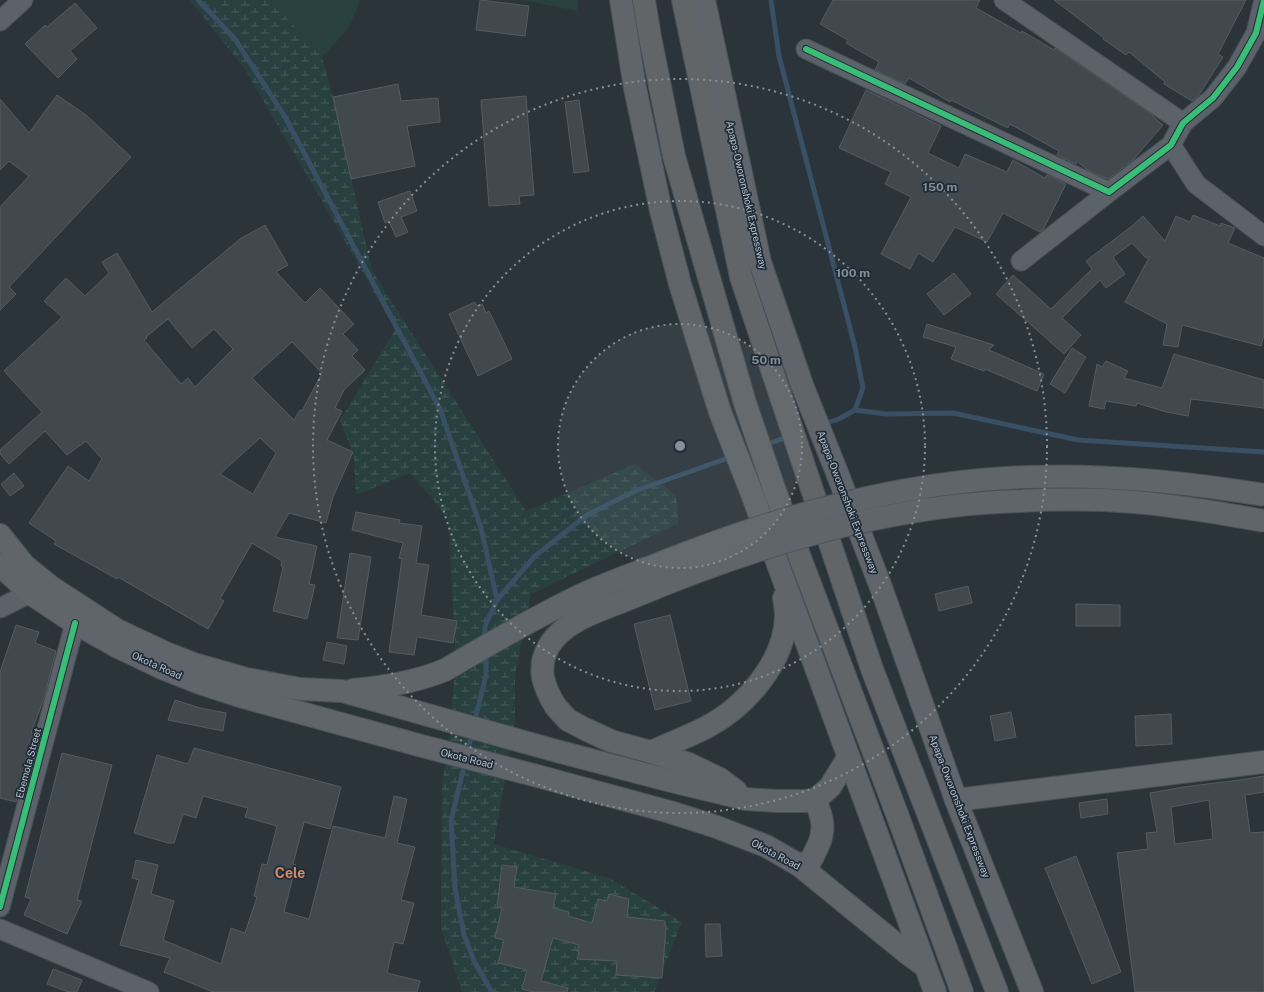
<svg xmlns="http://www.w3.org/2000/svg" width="1264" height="992" viewBox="0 0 1264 992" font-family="'Public Sans',sans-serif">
  <defs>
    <pattern id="wetland-marsh" width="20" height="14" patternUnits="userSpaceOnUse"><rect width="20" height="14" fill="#294041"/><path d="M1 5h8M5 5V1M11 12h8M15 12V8" fill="none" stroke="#465a5b"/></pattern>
  </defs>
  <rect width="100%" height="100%" fill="#2c343b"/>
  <!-- grass -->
  <g fill="#294041">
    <path d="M271 0H360L349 28 322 57Z"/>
    <path d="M521 0H577L578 11Z"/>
  </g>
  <!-- wetland -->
  <path fill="url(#wetland-marsh)" d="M190 0H271L322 57 333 97 372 271 526 511 635 464 676 495 679 523 531 594 515 676V719L494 844 609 878 682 922 654 992H462L441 928 442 785 448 746 456 660 448 520 432 498 410 473 356 495 354 457 340 420 395 330 336 225 244 68Z"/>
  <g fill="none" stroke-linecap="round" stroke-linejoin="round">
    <!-- stream -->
    <g stroke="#384f64" stroke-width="5">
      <path d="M198 0 235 39 285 117 440 409 481 528 497 600"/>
      <path d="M771 0 779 56 855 347 863 388 855 410 839 419 824 424"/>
      <path d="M855 410 886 414 953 413 1078 440 1264 452"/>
      <path d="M765 445 790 436"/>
      <path d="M485 639V626L497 600 535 556 587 515 635 491 731 457"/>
      <path d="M474 724 486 675V653"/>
      <path d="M467 753 472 733"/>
      <path d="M465 762 451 821 455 888 464 935 475 963 492 992"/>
    </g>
  </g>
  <!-- building -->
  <g fill="#41484e" stroke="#545c63" fill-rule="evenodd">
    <path d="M480 0 529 6 525 36 476 30Z"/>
    <path d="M833 0H980L976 8 1021 33 1022 31 1054 50 1055 48 1147 111 1163 125 1133 160 1108 179 1087 170 1077 161 1076 164 1057 155 1059 151 1010 124 1008 128 951 100 950 102 909 78 905 84 875 70 879 62 846 43 848 40 820 24Z"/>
    <path d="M1054 0H1246L1218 54 1223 57 1199 95 1192 101 1164 84 1165 82 1129 52 1126 55 1103 39 1104 38Z"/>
    <path d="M75 3 97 28 70 51 77 59 58 78 25 44 45 25 47 27Z"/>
    <path d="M398 84 401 101 438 98 440 122 407 126 415 166 351 179 333 97Z"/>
    <path d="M866 90 941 126 928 153 959 168 965 154 1007 172 1013 160 1045 178 1047 175 1066 184 1043 230 1040 232 1003 213 987 242 955 227 933 262 918 253 910 269 881 254 911 197 885 184 891 172 839 148Z"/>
    <path d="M57 95 86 115 131 157 9 287 16 294 0 310V207L29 176 9 161 0 170V99L29 133Z"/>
    <path d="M526 96 534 195 519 196 520 204 489 206 481 100Z"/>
    <path d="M579 100 589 171 574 173 565 102Z"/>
    <path d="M410 191 417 211 401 217 408 232 396 237 389 221 385 223 378 202Z"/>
    <path d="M1193 215 1220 226 1221 223 1235 228 1228 243 1264 258V335L1261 346 1182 325 1178 347 1163 345 1167 324 1125 302 1150 256 1146 258 1132 243 1113 257 1125 274 1106 288 1100 280 1062 318 1081 335 1064 354 996 294 1013 275 1051 309 1092 269 1086 261 1132 226 1143 216 1165 241 1176 216 1190 222Z"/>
    <path d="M265 225 288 265 276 272 305 303 320 288 354 324 343 334 358 350 352 356 365 370 344 390 335 408 342 411 327 440 353 452 333 497 326 523 289 513 275 537 317 546 309 584 315 585 307 619 273 611 283 567 281 566 282 561 252 543 220 599 224 601 208 629 118 577 117 579 54 544 56 541 29 523 68 466 89 481 102 459 86 441 67 455 45 431 9 464 0 454V450L42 412 4 371 62 317 44 301 66 278 85 296 109 273 102 262 117 253 152 312 240 239ZM168 319 192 348 214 329 233 349 195 387 188 378 181 384 144 340 147 338 146 337ZM292 342 322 373 302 411 300 410 294 420 252 378ZM260 438 276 453 253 494 220 474Z"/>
    <path d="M954 273 971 294 944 315 927 294Z"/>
    <path d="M475 302 477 306 482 304 486 313 489 311 512 359 478 376 449 314Z"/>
    <path d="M927 324 994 345 989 350 1044 374 1037 391 985 369 984 371 951 359 956 347 923 337Z"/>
    <path d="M1072 348 1086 357 1065 393 1050 384Z"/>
    <path d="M1174 354 1264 380V408L1191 399 1188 416 1166 412 1137 403 1136 406 1106 401 1104 409 1089 406 1097 364 1102 367 1106 361 1128 371 1124 378 1162 388Z"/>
    <path d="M14 473 24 486 10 496 1 484Z"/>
    <path d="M356 512 400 520 399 523 422 526 416 563 429 565 421 615 457 621 453 643 417 637 414 655 389 652 402 559 399 558 403 543 352 530Z"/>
    <path d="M350 553 371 557 358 640 337 638Z"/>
    <path d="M968 586 972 603 939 611 935 594Z"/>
    <path d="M1076 604 1120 605V626H1076Z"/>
    <path d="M670 615 691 701 655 710 634 624Z"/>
    <path d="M16 625 39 632 35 643 56 651 44 698 31 733 34 734 16 802 0 798V672Z"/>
    <path d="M327 642 347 646 344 664 323 660Z"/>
    <path d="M175 700 200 708 226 713 223 731 168 720Z"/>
    <path d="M1011 712 1016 737 995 741 990 716Z"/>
    <path d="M1171 714 1172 744 1136 746 1135 716Z"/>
    <path d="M194 748 341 787 330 829 304 822 293 864 296 865 284 912 309 919 333 826 385 838 394 796 407 799 397 843 415 847 401 900 414 903 403 944 394 942 387 973 420 981 417 992H213L164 972 170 958 120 945 139 880 132 878 136 860 158 865 151 894 174 901 163 940 221 964 231 928 245 933 257 897 254 896 262 864 267 865 277 826 245 817 248 808 203 796 196 818 183 814 174 843H168L134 833 157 755 188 764Z"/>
    <path d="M62 753 112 765 77 900 82 901 67 934 24 915 31 899 25 897Z"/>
    <path d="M1264 776V792L1245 795 1250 833 1264 832V992H1135L1117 853 1148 849 1146 833 1157 832 1150 793 1183 787 1240 780ZM1209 800 1213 839 1175 844 1171 807Z"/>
    <path d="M1107 799 1108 814 1081 818 1079 803Z"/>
    <path d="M1076 856 1121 972 1092 984 1045 868Z"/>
    <path d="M502 865 517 867 514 887 556 894 553 908 569 912 568 916 592 923 598 899 607 901 609 894 629 899 627 917 665 921V926H666L662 978 616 975 617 961 577 959 579 952 577 951 579 945 553 938 541 981 568 988 567 992H533L522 989 527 970 498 963 504 940 495 938 502 908 497 907Z"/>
    <path d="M705 924H720L722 956 706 957Z"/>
    <path d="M53 969 82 980 77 992H68L47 984Z"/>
  </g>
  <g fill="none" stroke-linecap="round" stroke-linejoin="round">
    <!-- minor casing -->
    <g stroke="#4a5055" stroke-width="21">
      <g id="minor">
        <path d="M1004 0 1183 123"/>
        <path d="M0 21 23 0"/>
        <path d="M806 49 1109 192 1171 145 1183 123 1213 98 1237 67 1256 33 1264 0"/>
        <path d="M1171 145 1196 184 1264 236"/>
        <path d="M1021 261 1109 192"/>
        <path d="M0 608 30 593"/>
        <path d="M0 907 75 623"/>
        <path d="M0 929 149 992"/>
      </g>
    </g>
    <!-- secondary casing -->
    <g stroke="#4a5055" stroke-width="24">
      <path id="secondary" d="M956 800 1264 762"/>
    </g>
    <!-- primary casing -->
    <g stroke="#4a5158" stroke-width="24">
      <g id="primary">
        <path d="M621 0 635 88 661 211 680 284 720 412 754 499 935 992"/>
        <path d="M704 0 760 262 802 385 836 470 882 590 956 800 1032 992"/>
        <path d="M0 535 24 565 51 587 117 630 168 654 194 664 247 679 300 689 342 691 553 750 671 781 746 799 776 801H804L815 800 830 787 848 758"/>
        <path d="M0 565 30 593 75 623 116 646 162 668 200 683 243 697 422 746 541 777 670 812 714 826 766 846 799 865 907 953 925 966"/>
        <path d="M353 690C386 687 416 682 445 670"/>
        <path d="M556 707 568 720 585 729 611 741 651 752 689 764 720 779 736 791"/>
        <path d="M651 752C669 744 687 737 705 728 744 708 785 663 786 616 786 610 785 604 784 598"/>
        <path d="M799 865C803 864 808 862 811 860 813 857 815 852 817 848 826 830 823 818 815 800"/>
      </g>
    </g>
    <!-- motorway casing -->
    <g stroke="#495057" stroke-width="24">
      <g id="motorway">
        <path d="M644 0 650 37 674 156 745 403 776 494 897 814 962 992"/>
        <path d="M683 0 741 277 872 669 997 992"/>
      </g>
    </g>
    <!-- minor -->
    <use href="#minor" stroke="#5c6269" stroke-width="19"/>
    <!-- secondary -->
    <use href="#secondary" stroke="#61666d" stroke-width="22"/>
    <!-- primary -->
    <use href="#primary" stroke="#5f656a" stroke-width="22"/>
    <!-- motorway -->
    <use href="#motorway" stroke="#616568" stroke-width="22"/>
    <!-- primary-bridge casing -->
    <g stroke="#4a5158" stroke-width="24" stroke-linecap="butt">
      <g id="primary-bridge">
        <path d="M445 670C489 644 532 619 577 597 604 584 633 574 661 563 778 516 902 481 1028 477 1108 474 1186 482 1264 495"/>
        <path d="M556 707C544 688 536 668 549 646 564 620 604 609 631 598 755 546 886 505 1021 501 1059 499 1097 499 1135 502 1178 506 1221 513 1264 521"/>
      </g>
    </g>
    <!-- primary-bridge -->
    <use href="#primary-bridge" stroke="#5f656a" stroke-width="22"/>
    <!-- cycleway casing -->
    <g stroke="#1f2b36" stroke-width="8">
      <g id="cycleway">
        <path d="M806 49 1109 192 1171 145 1183 123 1213 98 1237 67 1256 33 1264 0"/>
        <path d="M0 907 75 623"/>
      </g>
    </g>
    <!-- cycleway -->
    <use href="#cycleway" stroke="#3abd76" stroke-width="6"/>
  </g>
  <!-- distance rings -->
  <circle cx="680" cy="446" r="122" fill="#869099" fill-opacity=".12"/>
  <g fill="none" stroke="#869099" stroke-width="2" stroke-dasharray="2 4">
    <circle cx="680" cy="446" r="122"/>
    <circle cx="680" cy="446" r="245"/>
    <circle cx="680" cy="446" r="367"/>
  </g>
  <g text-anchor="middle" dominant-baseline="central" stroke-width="3.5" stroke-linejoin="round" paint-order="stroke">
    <!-- street labels -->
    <g font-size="10" fill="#b7c1cb" stroke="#1f2b36">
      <text transform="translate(747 195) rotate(77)">Apapa-Oworonshoki Expressway</text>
      <text transform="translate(848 502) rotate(69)">Apapa-Oworonshoki Expressway</text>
      <text transform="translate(157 665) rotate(24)">Okota Road</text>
      <text transform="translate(467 758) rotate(14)">Okota Road</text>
      <text transform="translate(28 763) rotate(-75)">Ebemola Street</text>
      <text transform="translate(960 806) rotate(69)">Apapa-Oworonshoki Expressway</text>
      <text transform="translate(776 854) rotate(28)">Okota Road</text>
    </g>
    <!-- district labels -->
    <g font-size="14" font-weight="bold" fill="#d78c66" stroke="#1f2b36">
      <text x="290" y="873">Cele</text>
    </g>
  </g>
  <circle cx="680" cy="446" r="6" fill="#869099" stroke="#1f2b36" stroke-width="2"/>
  <g font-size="12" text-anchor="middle" font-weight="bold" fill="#869099" stroke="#1f2b36" stroke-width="3.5" stroke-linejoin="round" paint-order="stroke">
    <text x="940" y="191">150 m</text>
    <text x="853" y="277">100 m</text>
    <text x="766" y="364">50 m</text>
  </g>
</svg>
